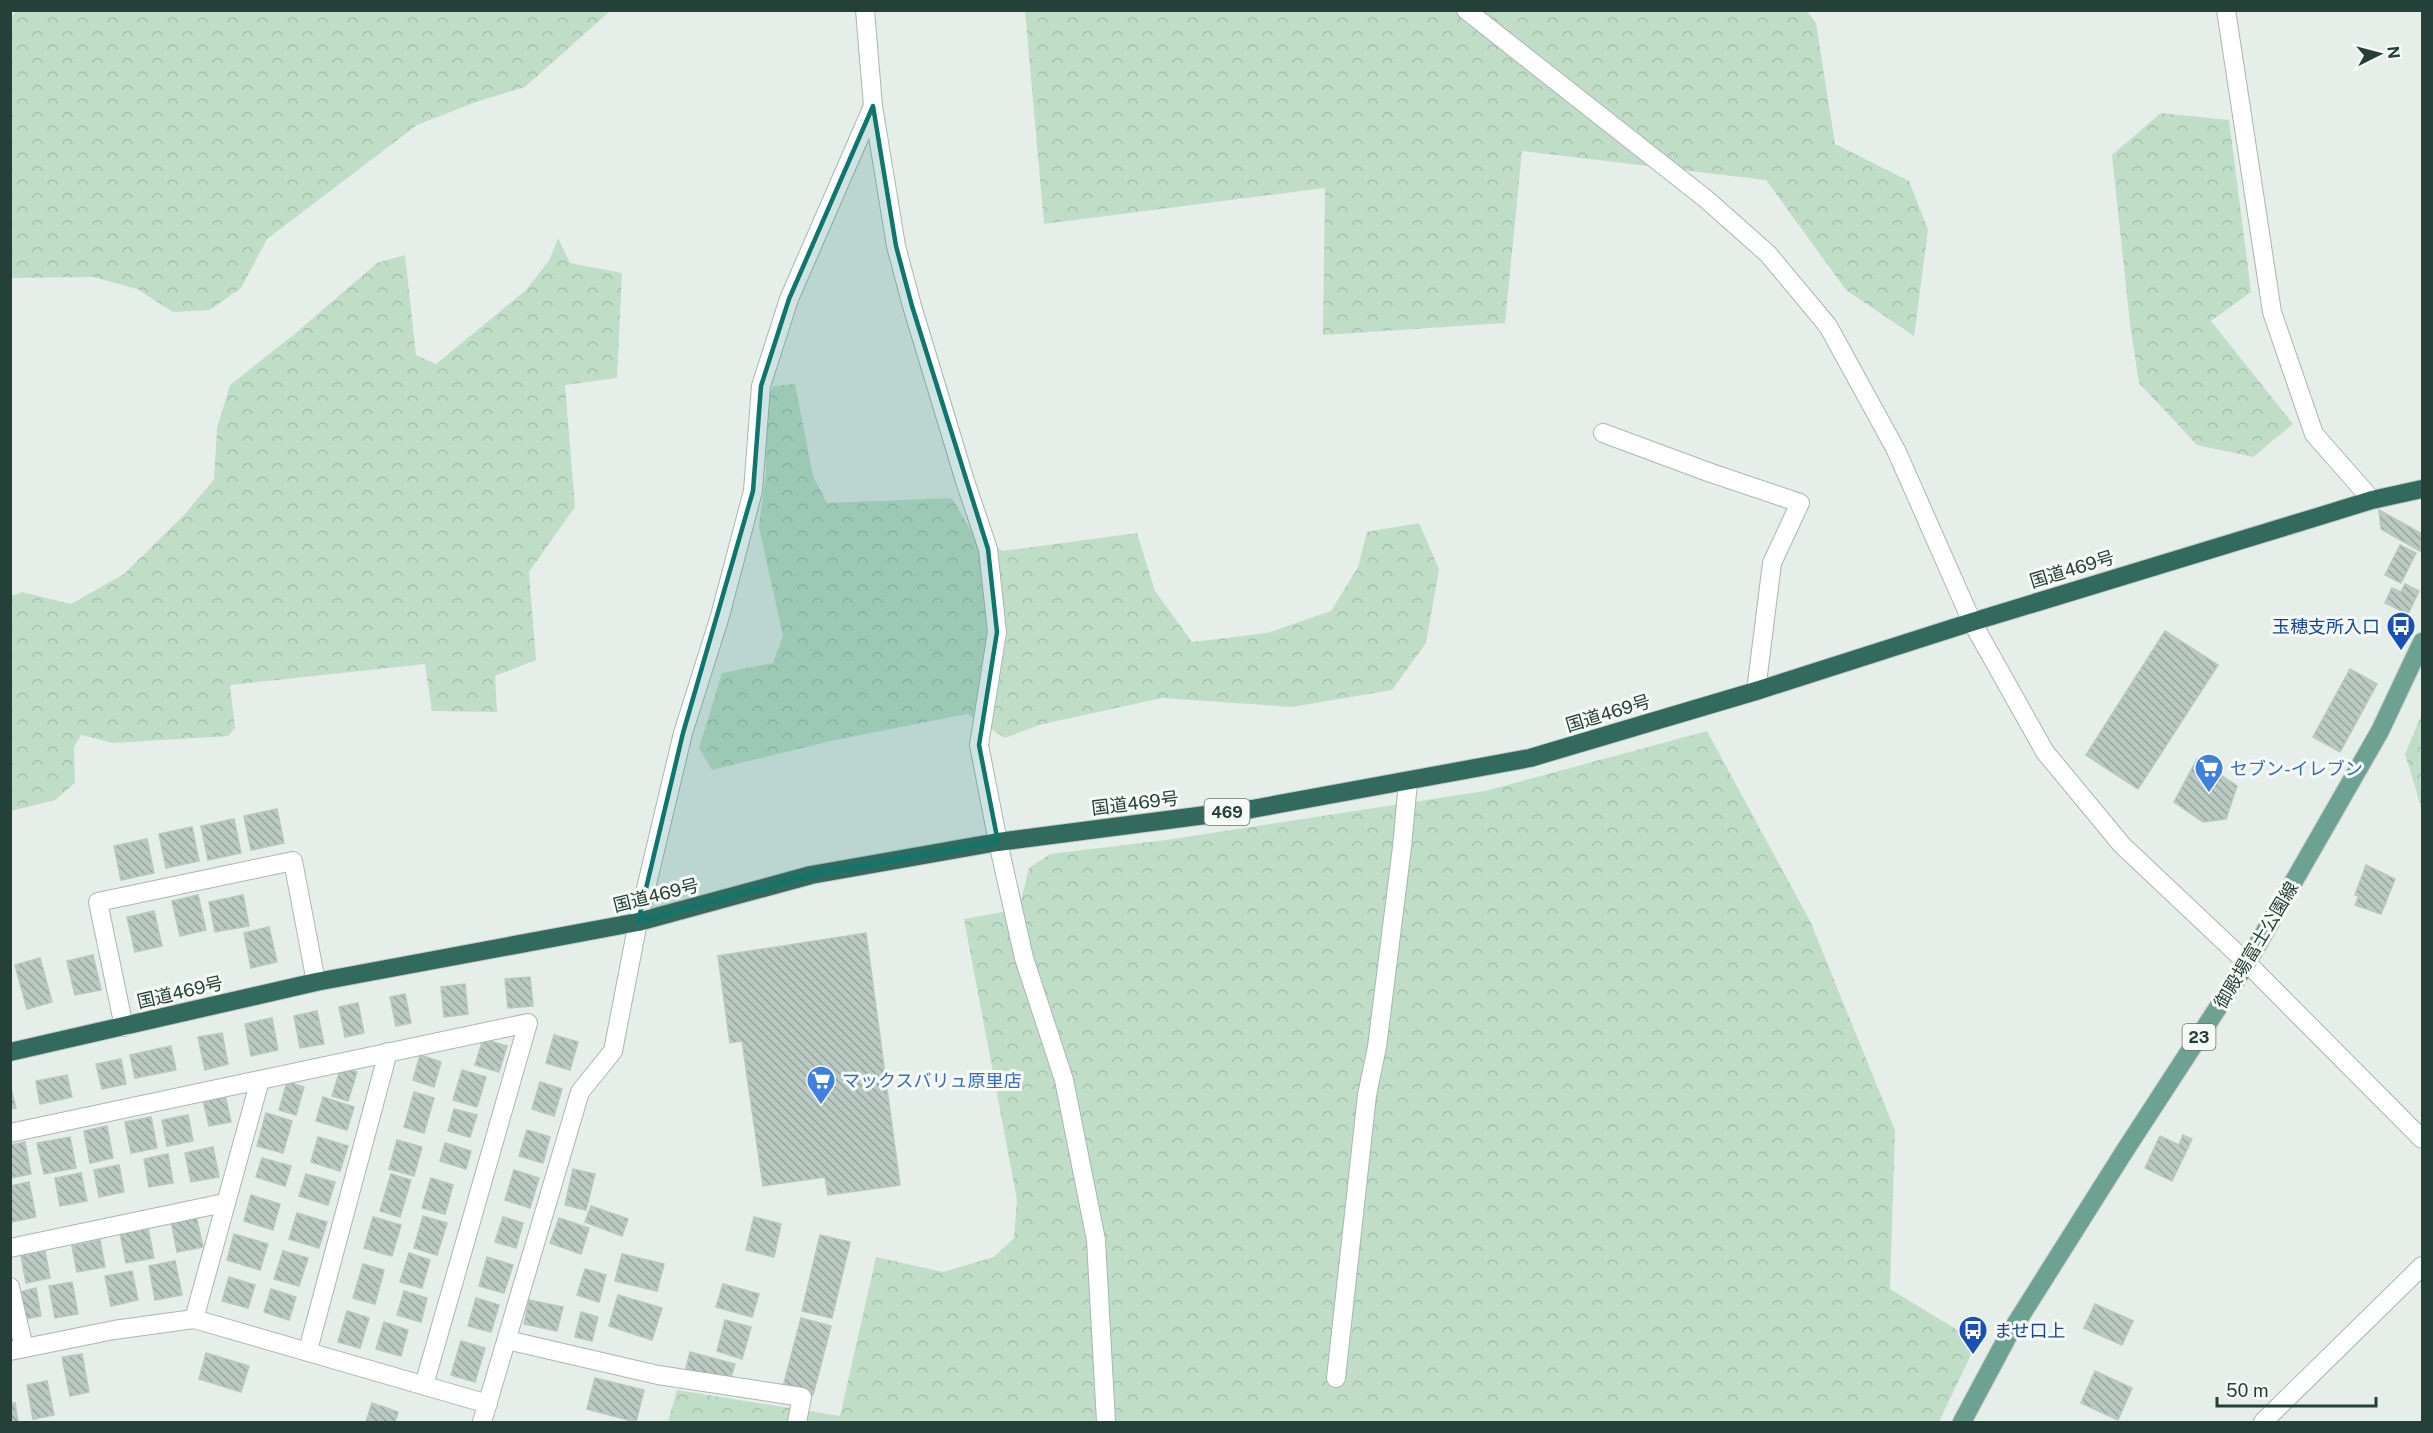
<svg xmlns="http://www.w3.org/2000/svg" width="2433" height="1433" viewBox="0 0 2433 1433" font-family="'Public Sans','Noto Sans JP',sans-serif">
  <defs>
    <pattern id="forest-crowns" width="20" height="18" patternUnits="userSpaceOnUse" patternTransform="scale(1.5)"><rect width="20" height="18" fill="#c0dec7"/><path d="M2 6a3 3 0 1 1 6 0M12 15a3 3 0 1 1 6 0" fill="none" stroke="#a5c0ac"/></pattern>
    <pattern id="building-back-hatch" width="6" height="6" patternUnits="userSpaceOnUse" patternTransform="scale(1.5)"><rect width="6" height="6" fill="#bbc9c3"/><path d="M-1 5l2 2M0 0l6 6M5-1l2 2" fill="none" stroke="#98a59f"/></pattern>
  </defs>
  <rect width="100%" height="100%" fill="#e6eeea"/>
  <!-- forest -->
  <g fill="url(#forest-crowns)">
    <path d="M16 11V10L610 11 525 87 476 102 417 125 267 239 241 288 210 310 173 312 137 289 93 277 11 278 10 19Z"/>
    <path d="M1025 11H1807L1816 23 1835 144 1909 181 1928 230 1914 336 1846 290 1766 180 1522 151 1505 323 1323 335 1325 188 1044 224Z"/>
    <path d="M2161 113 2229 120 2251 292 2211 321 2293 424 2253 457 2197 445 2139 383 2130 324 2112 155Z"/>
    <path d="M558 238 570 263 622 273 617 378 565 385 575 507 529 572 536 660 495 676 497 712 432 711 425 664 230 685 235 728 228 736 113 743 81 735 74 747 75 783 55 800 11 811V596L22 592 71 604 124 574 185 514 214 479 217 428 230 385 291 337 377 263 405 255 416 355 436 364 526 290 550 259Z"/>
    <path d="M795 384 813 476 827 503 952 498 971 531 1003 551 1137 533 1155 591 1192 642 1267 633 1331 611 1358 567 1367 532 1419 523 1439 569 1426 643 1392 690 1292 707 1162 698 1039 725 1005 738 967 714 835 740 712 770 699 748 722 673 773 663 783 636 759 527 766 473 765 408 773 386Z"/>
    <path d="M2422 714V810L2405 754Z"/>
    <path d="M1707 731 1810 921 1895 1130 1890 1289 1977 1342 1939 1422H668L677 1390 840 1416 876 1257 943 1272 994 1257 1014 1238 1017 1200 964 919 1019 909 1029 868 1050 854 1166 840 1485 791Z"/>
  </g>
  <!-- building -->
  <g fill="url(#building-back-hatch)" stroke="#b8c8c1" stroke-width="1.5">
    <path d="M2379 510 2422 534 2420 551 2381 529Z"/>
    <path d="M2400 545 2416 553 2401 583 2385 575Z"/>
    <path d="M2405 584 2419 591 2408 614 2385 603 2392 588 2401 592Z"/>
    <path d="M2165 631 2218 665 2138 789 2086 755Z"/>
    <path d="M2350 669 2377 684 2340 752 2313 737Z"/>
    <path d="M2197 759 2237 786 2226 819 2203 822 2174 802Z"/>
    <path d="M277 809 284 843 251 850 244 816Z"/>
    <path d="M234 819 241 853 208 860 201 826Z"/>
    <path d="M192 827 199 861 166 868 159 834Z"/>
    <path d="M147 839 154 873 121 880 114 846Z"/>
    <path d="M2366 865 2395 879 2381 914 2355 905 2359 896 2355 895Z"/>
    <path d="M198 895 206 930 180 936 172 901Z"/>
    <path d="M243 895 249 926 215 932 209 902Z"/>
    <path d="M154 911 162 946 135 952 127 917Z"/>
    <path d="M269 927 277 962 251 968 244 933Z"/>
    <path d="M866 933 900 1185 828 1195 825 1177 763 1186 742 1041 730 1043 718 956Z"/>
    <path d="M93 955 101 990 75 995 67 961Z"/>
    <path d="M40 958 52 1002 27 1009 15 965Z"/>
    <path d="M530 977 533 1006 508 1008 505 979Z"/>
    <path d="M465 984 468 1014 444 1017 441 987Z"/>
    <path d="M405 994 411 1023 396 1026 390 997Z"/>
    <path d="M358 1003 364 1033 345 1037 339 1007Z"/>
    <path d="M317 1011 324 1044 300 1048 294 1016Z"/>
    <path d="M272 1018 278 1050 251 1056 245 1024Z"/>
    <path d="M222 1033 228 1064 205 1070 198 1037Z"/>
    <path d="M554 1035 578 1042 570 1070 546 1063Z"/>
    <path d="M483 1039 507 1046 499 1072 475 1065Z"/>
    <path d="M171 1046 176 1070 135 1078 130 1055Z"/>
    <path d="M420 1055 441 1062 434 1087 413 1080Z"/>
    <path d="M121 1059 126 1084 102 1089 96 1064Z"/>
    <path d="M341 1067 357 1072 348 1101 332 1096Z"/>
    <path d="M462 1070 486 1077 477 1107 453 1100Z"/>
    <path d="M67 1075 72 1097 40 1104 36 1081Z"/>
    <path d="M287 1082 304 1087 296 1115 279 1110Z"/>
    <path d="M540 1082 562 1089 554 1116 532 1109Z"/>
    <path d="M10 1085 16 1108 10 1109Z"/>
    <path d="M414 1092 434 1098 424 1133 404 1127Z"/>
    <path d="M225 1095 231 1122 209 1126 203 1100Z"/>
    <path d="M323 1097 354 1107 347 1130 316 1121Z"/>
    <path d="M454 1109 477 1115 470 1137 448 1131Z"/>
    <path d="M266 1113 292 1121 283 1153 257 1146Z"/>
    <path d="M188 1115 193 1141 167 1146 162 1120Z"/>
    <path d="M151 1117 157 1148 131 1153 125 1122Z"/>
    <path d="M107 1126 113 1158 90 1163 84 1131Z"/>
    <path d="M527 1130 550 1137 543 1163 519 1156Z"/>
    <path d="M2183 1135 2192 1139 2172 1181 2145 1168 2160 1136 2179 1145Z"/>
    <path d="M70 1137 76 1168 44 1174 37 1143Z"/>
    <path d="M318 1137 348 1146 340 1171 311 1162Z"/>
    <path d="M397 1140 422 1147 414 1176 389 1169Z"/>
    <path d="M25 1142 31 1174 10 1178V1145Z"/>
    <path d="M445 1143 471 1151 466 1169 440 1161Z"/>
    <path d="M213 1147 219 1177 191 1182 185 1153Z"/>
    <path d="M168 1154 173 1183 149 1187 144 1159Z"/>
    <path d="M262 1158 291 1166 285 1186 256 1177Z"/>
    <path d="M119 1165 124 1192 99 1197 94 1170Z"/>
    <path d="M573 1169 595 1174 586 1210 565 1205Z"/>
    <path d="M514 1170 539 1178 530 1208 505 1200Z"/>
    <path d="M81 1173 87 1201 60 1206 55 1178Z"/>
    <path d="M306 1174 335 1182 328 1205 299 1196Z"/>
    <path d="M391 1174 411 1180 400 1217 380 1211Z"/>
    <path d="M431 1178 453 1185 445 1214 422 1208Z"/>
    <path d="M29 1182 36 1217 11 1222 10 1186Z"/>
    <path d="M251 1195 280 1204 273 1230 244 1221Z"/>
    <path d="M591 1206 628 1219 622 1236 585 1222Z"/>
    <path d="M297 1213 327 1222 319 1248 289 1239Z"/>
    <path d="M196 1216 203 1247 177 1252 171 1221Z"/>
    <path d="M423 1216 447 1223 437 1255 414 1248Z"/>
    <path d="M373 1217 401 1225 392 1256 364 1248Z"/>
    <path d="M503 1217 523 1223 516 1248 495 1242Z"/>
    <path d="M754 1217 781 1224 774 1257 746 1250Z"/>
    <path d="M559 1218 589 1228 581 1254 550 1243Z"/>
    <path d="M148 1228 154 1258 126 1263 120 1233Z"/>
    <path d="M234 1234 268 1244 260 1270 227 1260Z"/>
    <path d="M820 1235 850 1242 832 1318 802 1311Z"/>
    <path d="M100 1240 105 1267 77 1272 72 1246Z"/>
    <path d="M45 1251 50 1278 26 1283 21 1256Z"/>
    <path d="M283 1251 308 1258 299 1286 274 1279Z"/>
    <path d="M409 1253 430 1260 422 1288 400 1282Z"/>
    <path d="M622 1254 664 1264 657 1291 615 1281Z"/>
    <path d="M487 1257 513 1265 504 1293 479 1286Z"/>
    <path d="M175 1261 182 1295 155 1300 149 1266Z"/>
    <path d="M363 1264 384 1270 375 1304 353 1298Z"/>
    <path d="M585 1269 606 1275 599 1302 577 1295Z"/>
    <path d="M132 1271 138 1300 111 1306 105 1276Z"/>
    <path d="M229 1277 255 1285 248 1308 222 1301Z"/>
    <path d="M72 1282 78 1314 55 1318 49 1286Z"/>
    <path d="M723 1284 759 1294 752 1317 716 1307Z"/>
    <path d="M36 1288 41 1316 25 1319 20 1292Z"/>
    <path d="M271 1289 296 1297 289 1320 264 1312Z"/>
    <path d="M404 1291 427 1298 421 1322 397 1315Z"/>
    <path d="M618 1295 662 1308 652 1340 609 1326Z"/>
    <path d="M476 1298 499 1305 491 1332 468 1326Z"/>
    <path d="M529 1300 563 1307 557 1331 524 1324Z"/>
    <path d="M2095 1304 2133 1321 2122 1345 2084 1328Z"/>
    <path d="M347 1311 369 1318 360 1348 338 1342Z"/>
    <path d="M581 1312 598 1317 592 1341 575 1337Z"/>
    <path d="M801 1318 831 1326 813 1395 783 1387Z"/>
    <path d="M725 1320 751 1327 742 1359 717 1351Z"/>
    <path d="M384 1322 408 1330 401 1356 376 1349Z"/>
    <path d="M461 1341 485 1348 475 1382 451 1375Z"/>
    <path d="M690 1352 735 1364 729 1384 685 1372Z"/>
    <path d="M206 1353 249 1366 241 1392 199 1379Z"/>
    <path d="M82 1354 89 1392 70 1396 62 1357Z"/>
    <path d="M2095 1371 2132 1388 2118 1420 2081 1403Z"/>
    <path d="M595 1378 644 1390 636 1422 587 1409Z"/>
    <path d="M47 1381 54 1415 33 1419 27 1385Z"/>
    <path d="M10 1403H15L18 1422H10Z"/>
    <path d="M372 1403 398 1412 395 1422H366Z"/>
  </g>
  <g fill="none" stroke-linecap="round" stroke-linejoin="round">
    <!-- minor casing -->
    <g stroke="#a8b6b1" stroke-width="20">
      <g id="minor">
        <path d="M865 10 873 106 896 246 912 306 965 481 988 549 997 632 979 745 998 842 1024 958 1064 1080 1096 1240 1106 1422"/>
        <path d="M1466 10 1706 199 1768 254 1828 326 1896 450 1972 622 2045 752 2122 845 2247 963 2422 1139"/>
        <path d="M2226 10 2272 312 2314 434 2372 500"/>
        <path d="M1603 433 1711 473 1800 503 1772 563 1756 691"/>
        <path d="M124 1027 98 902 293 861 316 982"/>
        <path d="M10 1133 528 1023 424 1385"/>
        <path d="M10 1248 224 1203"/>
        <path d="M10 1287 24 1348"/>
        <path d="M194 1319 260 1080"/>
        <path d="M507 1340 658 1375 802 1397 797 1422"/>
        <path d="M308 1350 388 1052"/>
        <path d="M10 1351 114 1330 194 1319 488 1404"/>
        <path d="M1336 1378 1367 1095 1377 1047 1402 847 1408 782"/>
        <path d="M482 1422 580 1092 613 1051 638 922 683 733 720 616 753 491 761 386 789 299 873 106"/>
        <path d="M2263 1422 2422 1266"/>
      </g>
    </g>
    <!-- major casing -->
    <g stroke="#c2cac7" stroke-width="20">
      <path id="major" d="M1962 1422 2008 1336 2124 1152 2247 963 2380 731 2422 642"/>
    </g>
    <!-- highway casing -->
    <g stroke="#c2cac7" stroke-width="20">
      <path id="highway" d="M10 1052 316 982 638 922 811 875 998 842 1252 809 1530 758 1756 691 1972 622 2317 517 2372 500 2422 489"/>
    </g>
    <!-- minor -->
    <use href="#minor" stroke="#fff" stroke-width="18"/>
    <!-- major -->
    <use href="#major" stroke="#6da292" stroke-width="18"/>
    <!-- highway -->
    <use href="#highway" stroke="#326b5e" stroke-width="18"/>
  </g>
  <!-- marked area -->
  <path fill="#0f766e" fill-opacity="0.2" stroke="#0f766e" stroke-width="4.5" stroke-linejoin="round" d="M873 106 896 246 912 306 988 549 997 632 979 745 998 842 811 875 638 922 683 733 753 491 761 386 789 299Z"/>
  <!-- icons -->
  <defs>
    <g id="bus-pin" transform="scale(1.5)"><path d="M0 17L-7.5 6A9.5 9.5 0 1 1 7.5 6Z" fill="#1a4fb4" stroke="#f7fbf8"/><path d="M-5-6H5V4H4V6H2V4H-2V6H-4V4H-5ZM-3.5-4V0h7V-4ZM-3.5 1.2v1.5H-2V1.2ZM2 1.2v1.5H3.5V1.2Z" fill="#fff"/></g>
    <g id="supermarket-pin" transform="scale(1.5)"><path d="M0 17L-7.5 6A9.5 9.5 0 1 1 7.5 6Z" fill="#3f7fe0" stroke="#f7fbf8"/><path d="M-6-5.5h2.5l.6 2H6L4.5 2H-2.5L-4.4-4H-6ZM-1.5 3.2a1.3 1.3 0 1 0 .1 0ZM3 3.2a1.3 1.3 0 1 0 .1 0Z" fill="#fff"/></g>
  </defs>
  <g fill-rule="evenodd">
    <use href="#bus-pin" x="2401" y="626"/>
    <use href="#supermarket-pin" x="2209" y="768"/>
    <use href="#supermarket-pin" x="821" y="1080"/>
    <use href="#bus-pin" x="1973" y="1330"/>
  </g>
  <g text-anchor="middle" dominant-baseline="central" stroke-width="6" stroke-linejoin="round" paint-order="stroke">
    <!-- shield labels -->
    <g fill="#f7fbf8" stroke="#647872" stroke-width="1.5">
      <rect x="1204.5" y="799" width="45" height="26" rx="4.5"/>
      <rect x="2182.5" y="1024" width="33" height="26" rx="4.5"/>
    </g>
    <g font-size="16" font-weight="bold" fill="#254038">
      <text x="1227" y="812">469</text>
      <text x="2199" y="1037">23</text>
    </g>
    <!-- street labels -->
    <g font-size="18" fill="#254038" stroke="#f7fbf8">
      <text transform="translate(2072 569) rotate(-17)">国道469号</text>
      <text transform="translate(1608 713) rotate(-17)">国道469号</text>
      <text transform="translate(1135 803) rotate(-7)">国道469号</text>
      <text transform="translate(656 895) rotate(-14)">国道469号</text>
      <text transform="translate(2256 945) rotate(-59)">御殿場富士公園線</text>
      <text transform="translate(180 992) rotate(-13)">国道469号</text>
    </g>
    <!-- transit labels -->
    <g font-size="18" fill="#164399" stroke="#f7fbf8" text-anchor="end">
      <text x="2380" y="626">玉穂支所入口</text>
      <text x="1994" y="1330" text-anchor="start">ませ口上</text>
    </g>
    <!-- shop labels -->
    <g font-size="18" fill="#366cbe" stroke="#f7fbf8" text-anchor="start">
      <text x="2230" y="768">セブン-イレブン</text>
      <text x="842" y="1080">マックスバリュ原里店</text>
    </g>
  </g>
  <!-- border -->
  <rect width="2433" height="1433" fill="none" stroke="#254038" stroke-width="24"/>
  <!-- north arrow -->
  <g transform="translate(2379 54) rotate(84)" stroke="#f7fbf8" stroke-width="4.5" paint-order="stroke">
  <path d="M0-4.5L10 22L0 15L-10 22Z" fill="#254038"/>
  <text y="-9" font-size="16" font-weight="bold" text-anchor="middle" fill="#254038">N</text>
  </g>
  <!-- scale -->
  <path d="M2217 1397v9h159v-9" fill="none" stroke="#254038" stroke-width="3"/>
  <text x="2226" y="1397" font-size="18" fill="#254038" stroke="#f7fbf8" stroke-width="4.5" paint-order="stroke">50 m</text>
</svg>
